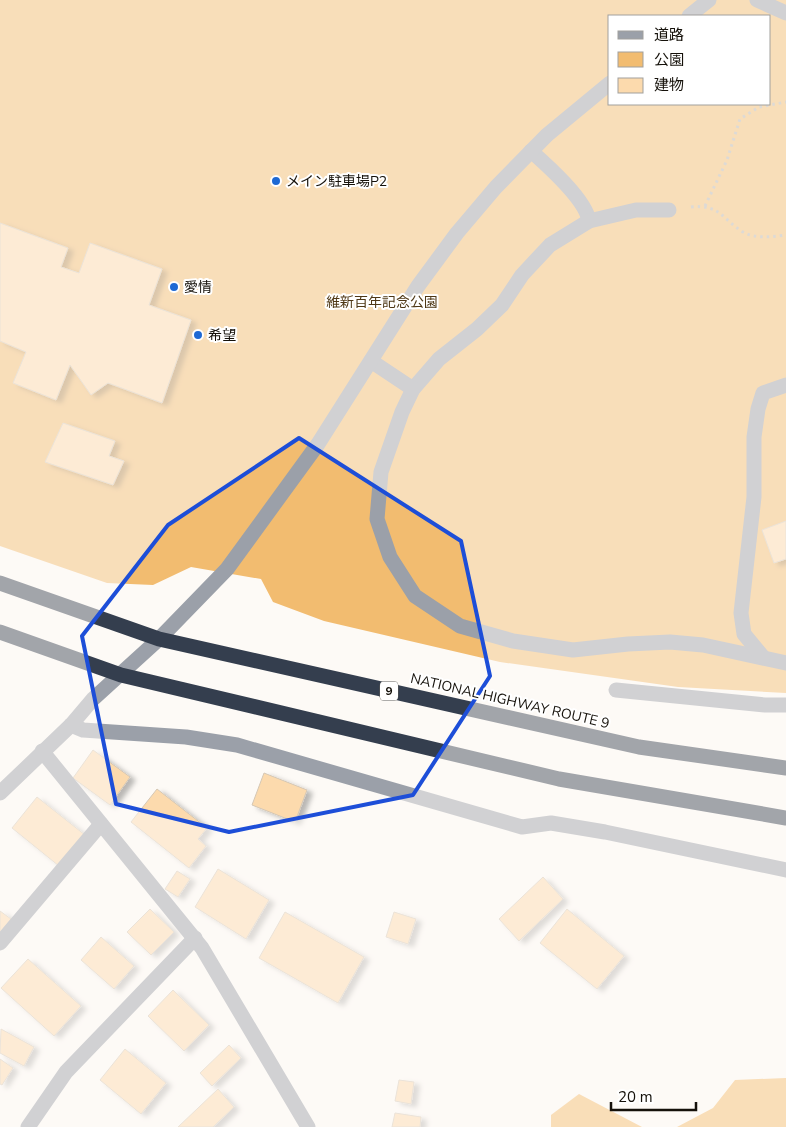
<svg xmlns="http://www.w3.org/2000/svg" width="786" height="1127" viewBox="0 0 786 1127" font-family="'Nunito Sans','Noto Sans JP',sans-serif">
  <defs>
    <filter id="shadow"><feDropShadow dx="5.5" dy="3" stdDeviation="2.5" flood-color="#0004"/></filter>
  </defs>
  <rect width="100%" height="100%" fill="#fdfaf6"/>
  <!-- green -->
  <path fill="#f2bc70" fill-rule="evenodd" d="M0 0H786V693L678 687 500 662 324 621 273 602 261 579 191 567 153 585 107 583 0 546ZM610 16H770V104H610Z"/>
  <!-- forest -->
  <g fill="#f4bc6d">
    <path d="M786 1078V1127H677L713 1108 735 1080Z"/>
    <path d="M579 1094 642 1127H551V1115Z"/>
  </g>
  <!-- building -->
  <g fill="#fcdaad" stroke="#d5c7b4" filter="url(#shadow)">
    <path d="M0 223 68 248 61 267 79 273 90 243 162 269 149 305 191 320 162 403 108 383 91 395 70 365 56 400 13 383 26 352 0 341Z"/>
    <path d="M63 423 115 441 109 456 124 461 113 485 45 462Z"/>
    <path d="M786 521V559L774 563 762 530Z"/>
    <path d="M93 750 130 777 110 805 73 778Z"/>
    <path d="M264 773 307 790 295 822 252 805Z"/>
    <path d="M157 789 207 828 198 839 206 846 189 868 131 822Z"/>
    <path d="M37 797 85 835 59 866 12 828Z"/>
    <path d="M218 869 269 900 246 939 195 907Z"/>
    <path d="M177 871 190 879 178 897 165 889Z"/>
    <path d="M543 877 563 899 519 941 499 919Z"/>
    <path d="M150 909 174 932 151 955 127 932Z"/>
    <path d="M567 909 624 956 597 989 540 943Z"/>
    <path d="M0 911 11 919 0 933Z"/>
    <path d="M285 912 364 957 338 1003 259 958Z"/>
    <path d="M394 912 416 919 408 944 386 937Z"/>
    <path d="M101 937 134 966 114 989 81 960Z"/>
    <path d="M28 959 81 1006 54 1036 1 988Z"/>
    <path d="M173 990 209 1025 184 1051 148 1016Z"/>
    <path d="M1 1029 34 1047 24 1066 0 1053Z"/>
    <path d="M229 1045 241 1058 212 1086 200 1073Z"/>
    <path d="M125 1049 166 1083 141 1114 100 1080Z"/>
    <path d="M0 1059 13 1068 2 1085 0 1084Z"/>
    <path d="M399 1080 414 1082 411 1104 395 1101Z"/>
    <path d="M218 1089 234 1107 213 1127H178Z"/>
    <path d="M395 1113 421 1117 420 1127H392Z"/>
  </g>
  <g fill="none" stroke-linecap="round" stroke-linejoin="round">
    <!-- path -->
    <g stroke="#b6b3ae" stroke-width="3" stroke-dasharray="2.5 4" stroke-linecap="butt">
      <path d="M705 206 727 160 740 119 759 107 786 102"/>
      <path d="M691 207C720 204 722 219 743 232 755 239 772 237 786 235"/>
    </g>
    <!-- minor -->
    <g stroke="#9ba0a9" stroke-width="15">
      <path d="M757 0 786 13"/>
      <path d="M689 16 709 0"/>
      <path d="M531 151C548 166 586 200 589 221"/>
      <path d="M669 210H636L589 221 550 245 522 275 502 305 477 329 439 359 413 389 402 412 381 472 377 519 390 557 415 596 460 626 513 641 573 650 628 644 670 642 703 645 786 663"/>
      <path d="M371 361 413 389"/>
      <path d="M763 657 744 634 741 613 754 497V437L758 409 763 393 786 385"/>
      <path d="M616 690 765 705H786"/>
      <path d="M71 725 83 730 186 737 237 745 522 827 551 823 605 832 786 870"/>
      <path d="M42 751 202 948 308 1127"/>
      <path d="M0 793 71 725 93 699 159 639 227 569 318 444 418 286 457 233 496 187 547 135 610 83"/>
      <path d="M0 943 101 824"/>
      <path d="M28 1127 66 1072 195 938"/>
    </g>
    <!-- highway -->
    <g stroke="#343e4e" stroke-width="15">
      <path d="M0 583 159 639 639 747 786 768"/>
      <path d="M0 632 121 675 559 779 786 818"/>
    </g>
  </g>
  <!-- marked area -->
  <path d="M0 0H786V1127H0ZM299 438 461 541 490 676 413 795 229 832 116 804 82 636 168 525Z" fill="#fdfaf6" fill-opacity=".55" fill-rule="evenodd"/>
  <path fill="none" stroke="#1d4ed8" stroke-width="4" stroke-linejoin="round" d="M299 438 461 541 490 676 413 795 229 832 116 804 82 636 168 525Z"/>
  <!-- markers -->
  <g fill="#1e69d4" stroke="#fff" stroke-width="2">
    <circle cx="276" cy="181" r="5"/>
    <circle cx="174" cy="287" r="5"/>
    <circle cx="198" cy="335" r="5"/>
  </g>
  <g text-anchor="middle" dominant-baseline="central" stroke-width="4" stroke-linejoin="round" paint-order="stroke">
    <!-- shield labels -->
    <rect fill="#fff" stroke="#5b5854" stroke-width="1" x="380" y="681.5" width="18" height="19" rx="4"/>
    <g font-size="12" font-weight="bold" fill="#15110a">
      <text x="389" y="691">9</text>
    </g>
    <!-- poi labels -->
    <g font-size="14" fill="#15110a" stroke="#fff" text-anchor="start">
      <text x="286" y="181">メイン駐車場P2</text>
      <text x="184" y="287">愛情</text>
      <text x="208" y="335">希望</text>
    </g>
    <!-- park labels -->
    <g font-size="14" fill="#4e3715" stroke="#fff">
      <text x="382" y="302">維新百年記念公園</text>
    </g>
    <!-- street labels -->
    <g font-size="14" fill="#15110a" stroke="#fff">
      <text transform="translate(510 701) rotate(13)">NATIONAL HIGHWAY ROUTE 9</text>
    </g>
  </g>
  <!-- legend -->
  <rect x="608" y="15" width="162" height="90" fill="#ffffff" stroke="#a1a09d"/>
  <rect x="618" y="31" width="25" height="8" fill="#9ba0a9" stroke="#a1a09d"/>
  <text x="654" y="40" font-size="15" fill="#15110a">道路</text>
  <rect x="618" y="52" width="25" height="15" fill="#f2bc70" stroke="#a1a09d"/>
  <text x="654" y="65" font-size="15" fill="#15110a">公園</text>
  <rect x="618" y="78" width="25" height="15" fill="#fcdaad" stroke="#a1a09d"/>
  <text x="654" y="90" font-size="15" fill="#15110a">建物</text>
  <!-- scale -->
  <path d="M611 1102v8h85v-8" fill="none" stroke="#15110a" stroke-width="2.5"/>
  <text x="618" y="1102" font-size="15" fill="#15110a" stroke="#ffffff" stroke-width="4" paint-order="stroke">20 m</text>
</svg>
